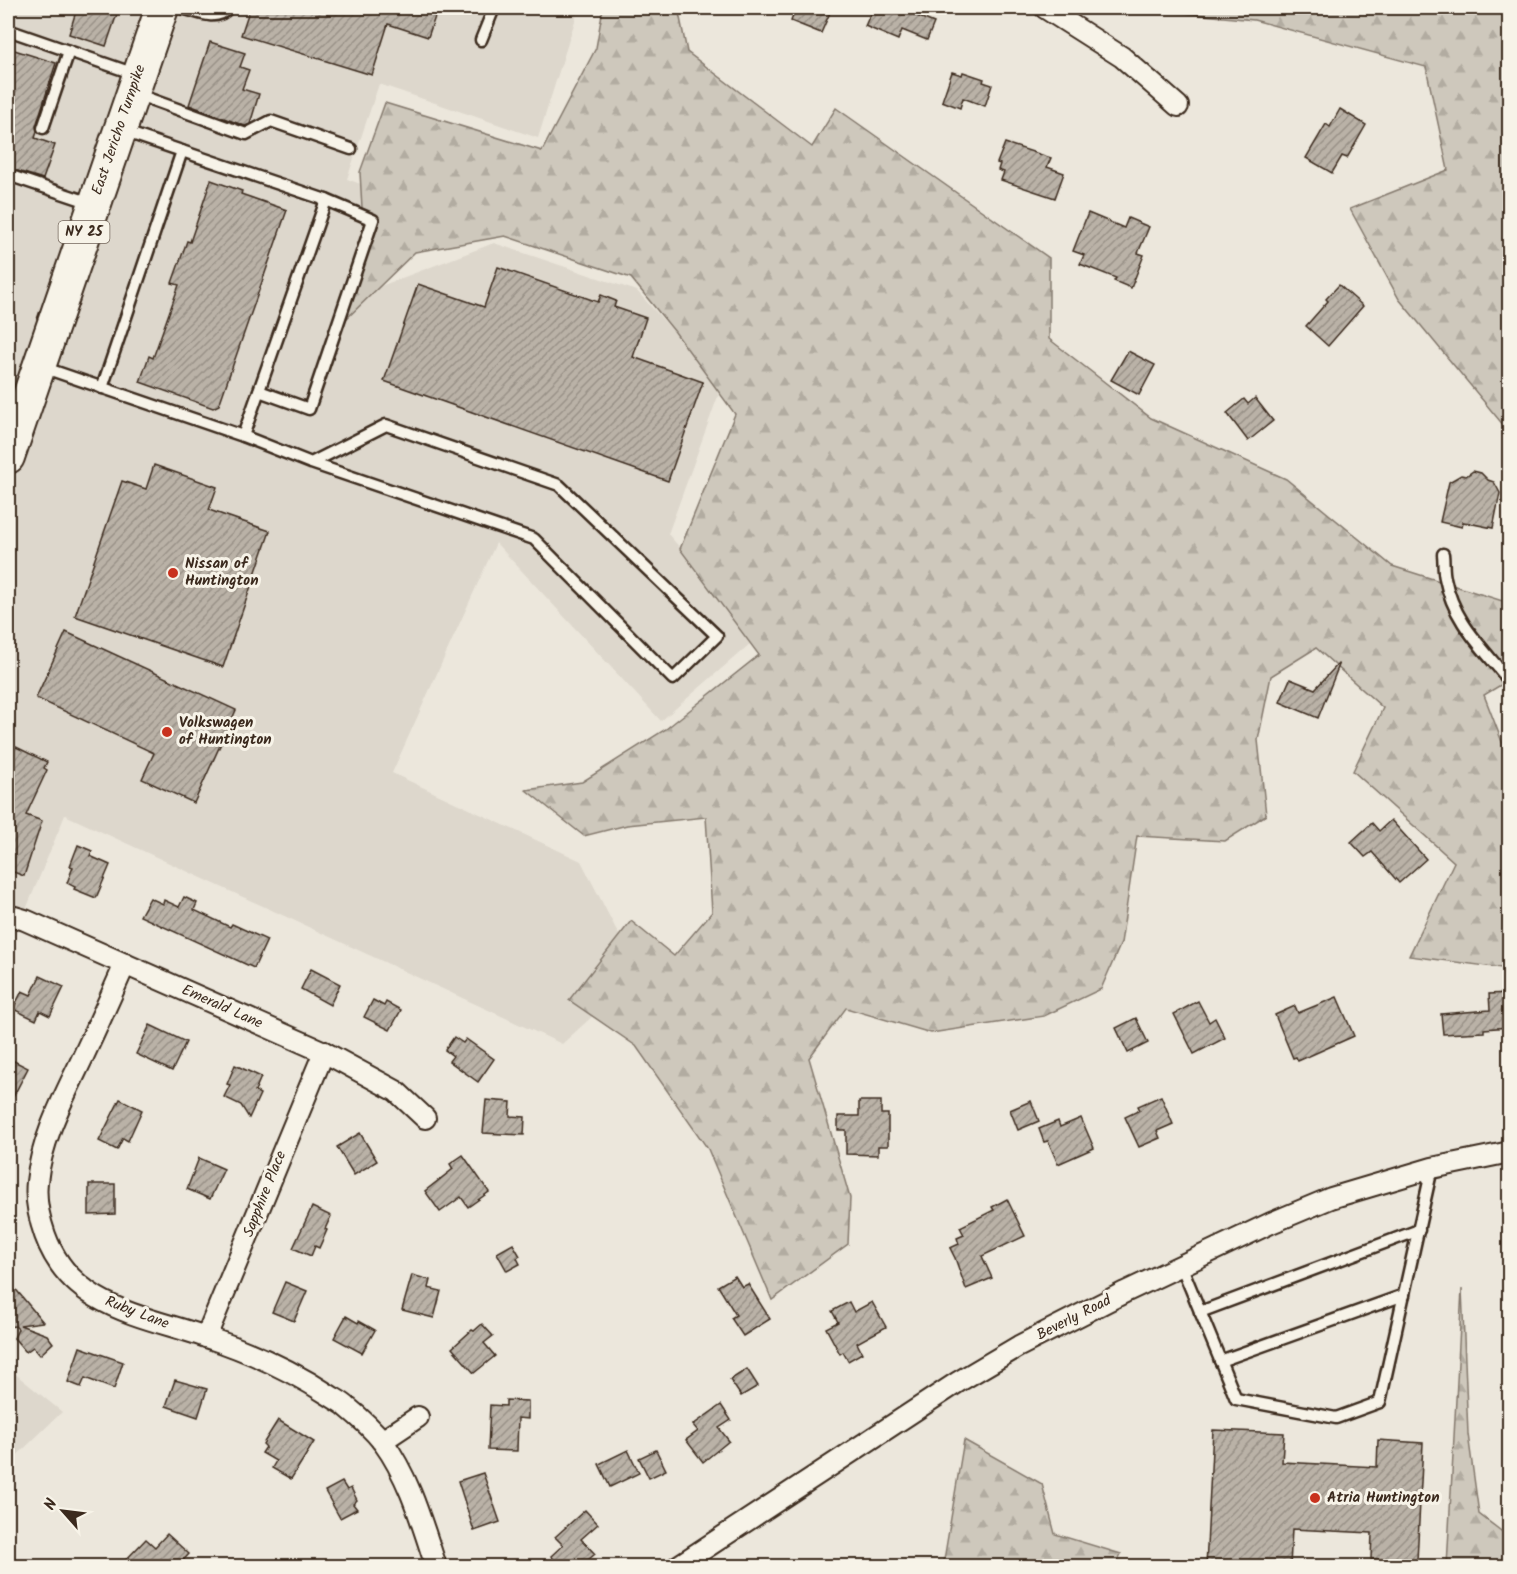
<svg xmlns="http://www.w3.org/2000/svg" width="1517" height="1574" viewBox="0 0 1517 1574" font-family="Kalam,sans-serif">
  <defs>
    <pattern id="forest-firs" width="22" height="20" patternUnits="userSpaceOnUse" patternTransform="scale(1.5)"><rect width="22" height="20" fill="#cec8bc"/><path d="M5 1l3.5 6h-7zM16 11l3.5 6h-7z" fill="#b2aca1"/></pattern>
    <pattern id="building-hatch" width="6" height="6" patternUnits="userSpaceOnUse" patternTransform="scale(1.5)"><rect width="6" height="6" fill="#bab2a7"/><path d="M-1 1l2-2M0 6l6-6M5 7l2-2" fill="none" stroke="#989187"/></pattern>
  </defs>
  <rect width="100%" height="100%" fill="#ece7dc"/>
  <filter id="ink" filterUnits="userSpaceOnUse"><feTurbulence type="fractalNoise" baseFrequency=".0167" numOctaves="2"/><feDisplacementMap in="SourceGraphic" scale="12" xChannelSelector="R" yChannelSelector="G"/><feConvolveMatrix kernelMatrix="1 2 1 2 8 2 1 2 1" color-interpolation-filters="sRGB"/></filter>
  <g filter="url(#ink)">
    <!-- built -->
    <g fill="#ddd7cc">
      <path d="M8 8H579L538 138 379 84 347 179 396 197 365 292 494 243 637 291 722 385 668 534 758 637 661 721 496 543 392 773 581 861 639 974 562 1044 65 815 8 953Z"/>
      <path d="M8 1368 62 1412 8 1464Z"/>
    </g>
    <!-- forest -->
    <g fill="url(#forest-firs)" stroke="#84796d" stroke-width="1.5">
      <path d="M603 8H678L687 52 812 147 836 108 1049 258V339L1151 418 1286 479 1392 566 1509 603V680L1484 695 1509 760V969L1409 956 1454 862 1353 771 1383 708 1316 648 1271 676 1258 740 1266 815 1225 841 1137 836 1121 943 1101 989 1044 1016 931 1033 846 1008 809 1058 850 1198 848 1244 772 1300 708 1149 636 1046 569 1000 631 921 674 956 712 912 706 817 627 825 584 836 526 790 582 782 666 729 759 655 680 549 735 414 675 332 631 278 505 236 415 252 341 324 364 244 360 172 385 103 542 151 596 48Z"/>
      <path d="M1178 8H1509V432L1399 299 1350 209 1448 170 1426 67 1254 20 1172 12Z"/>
      <path d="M1462 1289 1468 1434 1479 1514 1509 1537V1566H1447Z"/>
      <path d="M964 1440 1042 1484 1055 1534 1121 1554 1115 1566H943Z"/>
    </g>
    <!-- building -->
    <g fill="url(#building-hatch)" stroke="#3b2a1e" stroke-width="1.5">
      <path d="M77 8H119L106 46 69 34Z"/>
      <path d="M250 8H438L428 37 388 24 372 75 241 35Z"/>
      <path d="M796 8H832L821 33 791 21Z"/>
      <path d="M873 8H908L907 12 934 23 927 40 902 30 898 40 865 26Z"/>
      <path d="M210 42 245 53 240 67 249 70 242 89 259 94 250 124 245 126 189 105Z"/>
      <path d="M8 48 56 63 36 126 37 132 35 138 55 145 43 179 8 168Z"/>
      <path d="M952 72 962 75 963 72 984 79 983 82 992 85 985 106 963 98 960 108 942 101Z"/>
      <path d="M1340 109 1366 125 1347 158 1342 156 1332 173 1306 158 1326 124 1330 127Z"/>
      <path d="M1005 143 1051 158 1047 167 1064 173 1055 198 1001 180 1004 172 998 170 1000 164 997 163Z"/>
      <path d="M211 180 242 191 241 194 287 210 219 405 213 408 140 382 149 356 153 358 179 285 172 283 187 241 190 242Z"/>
      <path d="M1088 213 1124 228 1128 218 1149 227 1138 253 1144 255 1131 288 1114 281 1116 278 1080 264 1084 255 1073 251Z"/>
      <path d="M498 267 598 302 601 295 616 301 614 307 646 318 633 357 703 382 668 481 384 381 418 284 484 307Z"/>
      <path d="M1339 285 1363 306 1328 346 1306 326 1328 301 1326 299Z"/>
      <path d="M1128 351 1155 365 1139 395 1111 380Z"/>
      <path d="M1255 398 1273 421 1248 441 1227 413 1244 399 1248 404Z"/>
      <path d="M154 465 217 487 209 510 270 531 223 667 75 616 122 481 146 489Z"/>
      <path d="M1473 471 1481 473 1488 480 1494 482 1500 493 1493 528 1463 522 1462 527 1440 522 1449 482 1461 475 1466 476Z"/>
      <path d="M66 632 236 710 194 803 142 779 154 753 36 698Z"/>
      <path d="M1338 664 1339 665 1318 718 1280 702 1290 679 1315 689Z"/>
      <path d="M8 743 47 762 44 768 47 770 26 815 42 821 24 876 8 870Z"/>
      <path d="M1391 820 1426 859 1399 883 1372 852 1365 857 1351 842 1372 823 1379 831Z"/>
      <path d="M78 845 92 851 90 856 110 865 96 898 74 889 75 887 67 883 73 867 70 866Z"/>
      <path d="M184 897 197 903 194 910 230 927 232 924 267 940 254 968 140 916 150 898 163 904 164 900 179 907Z"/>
      <path d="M311 969 340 984 330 1005 301 989Z"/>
      <path d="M40 976 64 987 50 1016 40 1011 36 1020 13 1009 22 991 31 995Z"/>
      <path d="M1507 993 1508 1004H1509V1027L1484 1029V1032L1443 1034 1441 1014 1490 1010 1489 994Z"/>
      <path d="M1337 997 1354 1036 1298 1061 1296 1057 1293 1058 1275 1015 1295 1006 1298 1013Z"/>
      <path d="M373 1000 384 1006 386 1002 401 1010 390 1030 364 1017Z"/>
      <path d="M1198 1001 1209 1022 1215 1018 1225 1038 1194 1054 1174 1014Z"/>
      <path d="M1136 1018 1148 1043 1128 1053 1116 1028Z"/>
      <path d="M150 1025 186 1042 172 1071 136 1054Z"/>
      <path d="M454 1037 463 1043 466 1039 494 1059 478 1082 449 1061 453 1056 445 1050Z"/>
      <path d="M8 1058 28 1068 8 1107Z"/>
      <path d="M235 1065 261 1077 255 1091 260 1094 249 1118 241 1105 224 1097 230 1085 227 1084Z"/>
      <path d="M1161 1096 1173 1124 1157 1131 1160 1138 1139 1147 1125 1117 1140 1110 1138 1106Z"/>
      <path d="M120 1099 142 1110 128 1141 123 1138 117 1150 99 1141Z"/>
      <path d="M486 1100 511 1102 510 1116 525 1117 524 1135 483 1133Z"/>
      <path d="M859 1101H881V1114H888V1146H878V1155L846 1154V1130H838V1116H859Z"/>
      <path d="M1031 1101 1039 1121 1018 1130 1010 1110Z"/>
      <path d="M1081 1118 1094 1148 1058 1164 1048 1141 1044 1142 1039 1129 1058 1121 1060 1127Z"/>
      <path d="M360 1133 377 1161 354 1175 337 1147Z"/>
      <path d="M463 1155 489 1192 468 1207 461 1197 440 1212 425 1191 453 1169 450 1164Z"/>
      <path d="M199 1158 224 1169 210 1199 187 1189Z"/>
      <path d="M89 1184H115V1214L89 1215Z"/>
      <path d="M1007 1199 1025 1236 982 1256 992 1278 966 1289 955 1258 950 1248 959 1244 957 1238 964 1235 960 1227 994 1210 992 1207Z"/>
      <path d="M312 1207 331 1216 325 1229 327 1230 319 1248 315 1246 311 1256 293 1248Z"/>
      <path d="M513 1244 520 1256 517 1258 520 1264 507 1271 497 1253Z"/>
      <path d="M412 1275 430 1280 428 1288 441 1291 434 1318 402 1310Z"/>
      <path d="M735 1276 742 1287 748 1284 770 1319 743 1336 731 1318 736 1315 718 1286Z"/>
      <path d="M8 1280 43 1322 20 1325 47 1335 53 1343 40 1355 33 1347 26 1352 14 1338 18 1329 15 1326 8 1327Z"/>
      <path d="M285 1282 307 1291 294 1321 272 1312Z"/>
      <path d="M849 1302 854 1312 872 1302 886 1327 857 1343 862 1353 848 1361 843 1352 840 1354 826 1328 838 1322 832 1311Z"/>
      <path d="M346 1316 358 1323 359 1321 375 1330 362 1353 334 1338Z"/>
      <path d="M482 1324 493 1336 484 1343 495 1356 474 1373 452 1348 472 1330 474 1331Z"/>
      <path d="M80 1347 123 1362 114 1389 85 1378 81 1387 68 1382Z"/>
      <path d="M747 1369 758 1386 741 1396 730 1380Z"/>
      <path d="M175 1380 207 1389 198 1417 166 1406Z"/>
      <path d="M506 1400 528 1401V1419L518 1418 517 1451 488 1450 490 1405 506 1406Z"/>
      <path d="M721 1405 731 1420 719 1428 729 1441 703 1462 686 1440 698 1431 693 1425Z"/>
      <path d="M278 1420 314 1442 291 1479 272 1468 276 1461 262 1453 266 1447 263 1444Z"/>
      <path d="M1213 1430 1284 1433 1282 1462 1377 1467 1378 1440 1423 1443 1417 1561 1371 1559 1372 1533 1292 1529 1290 1566H1206Z"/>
      <path d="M628 1450 639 1473 610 1487 599 1464Z"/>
      <path d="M656 1450 666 1470 649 1478 639 1458Z"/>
      <path d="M483 1473 500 1522 474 1531 458 1481Z"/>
      <path d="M342 1482 347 1490 351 1488 357 1500 353 1504 357 1509 340 1518 325 1491Z"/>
      <path d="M585 1510 598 1524 581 1539 595 1554 581 1566H560L551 1556 563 1545 555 1537Z"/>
      <path d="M167 1534 189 1554 178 1566H120L146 1539 155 1547Z"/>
    </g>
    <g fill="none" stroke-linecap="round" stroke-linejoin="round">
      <!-- service casing -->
      <g stroke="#3b2a1e" stroke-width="15">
        <g id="service">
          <path d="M182 8C197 12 217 22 228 8"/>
          <path d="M8 30 135 74"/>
          <path d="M481 40 494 8"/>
          <path d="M136 94 246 134 271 121 351 149"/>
          <path d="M43 128 69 51"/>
          <path d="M8 175 94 204"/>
          <path d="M42 367 243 436 326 200 123 131"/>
          <path d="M102 388 182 151"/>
          <path d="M259 391 309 409 373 220 326 200"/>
          <path d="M243 436 311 463 534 539 673 679 717 636 559 485 386 425 311 463"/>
          <path d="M1443 554C1444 562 1443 571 1445 578 1453 620 1480 645 1506 677L1510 683"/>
          <path d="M1181 1265 1236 1399 1336 1418 1380 1402 1432 1168"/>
          <path d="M1200 1312 1419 1230"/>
          <path d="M1220 1361 1404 1295"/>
        </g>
      </g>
      <!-- minor casing -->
      <g stroke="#3b2a1e" stroke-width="24">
        <g id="minor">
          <path d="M1045 8 1122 57 1178 106"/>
          <path d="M8 915 25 920 324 1052 396 1091 425 1118"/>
          <path d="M125 964C111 996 97 1027 82 1059 64 1097 41 1140 37 1182 35 1200 39 1218 45 1235 71 1308 142 1315 206 1337 249 1351 291 1370 329 1395 335 1399 342 1402 347 1407 358 1416 375 1432 383 1442 410 1479 422 1524 436 1566"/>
          <path d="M206 1337 324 1052"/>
          <path d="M382 1441 418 1417"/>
          <path d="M678 1566 958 1382 1019 1346 1125 1292 1271 1223 1331 1198 1432 1168 1510 1152"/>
        </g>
      </g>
      <!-- primary casing -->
      <g stroke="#3b2a1e" stroke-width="36">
        <path id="primary" d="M8 457 162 8"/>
      </g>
      <!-- service -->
      <use href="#service" stroke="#f7f3e8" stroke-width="10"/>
      <!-- minor -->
      <use href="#minor" stroke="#f7f3e8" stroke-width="20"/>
      <!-- primary -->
      <use href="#primary" stroke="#f7f3e8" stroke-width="32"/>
    </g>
  </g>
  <!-- markers -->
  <g fill="#c8321e" stroke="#f7f3e8" stroke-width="2">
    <circle cx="173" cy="573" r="6"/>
    <circle cx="167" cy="732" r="6"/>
    <circle cx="1315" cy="1498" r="6"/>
  </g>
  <g text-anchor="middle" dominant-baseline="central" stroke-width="6" stroke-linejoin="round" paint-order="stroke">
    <!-- shield labels -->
    <rect fill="#f7f3e8" stroke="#73665b" stroke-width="1.5" x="58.5" y="221" width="51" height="22" rx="4.5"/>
    <g font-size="14" font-weight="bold" fill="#3b2a1e">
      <text x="84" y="232">NY 25</text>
    </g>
    <!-- street labels -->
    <g font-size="15" fill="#3b2a1e" stroke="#f7f3e8">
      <text transform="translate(119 130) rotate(-71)">East Jericho Turnpike</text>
      <text transform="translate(222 1007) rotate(24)">Emerald Lane</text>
      <text transform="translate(265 1194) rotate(-68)">Sapphire Place</text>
      <text transform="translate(137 1313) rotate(21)">Ruby Lane</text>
      <text transform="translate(1074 1318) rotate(-27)">Beverly Road</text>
    </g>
    <!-- poi labels -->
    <g font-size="15" font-weight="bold" fill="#3b2a1e" stroke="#f7f3e8" text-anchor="start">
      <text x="185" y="564">Nissan of<tspan x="185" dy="17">Huntington</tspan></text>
      <text x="179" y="723">Volkswagen<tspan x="179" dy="17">of Huntington</tspan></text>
      <text x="1327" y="1498">Atria Huntington</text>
    </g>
  </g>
  <!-- margin -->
  <rect width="1517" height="1574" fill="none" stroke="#f7f3e8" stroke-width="30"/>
  <rect x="15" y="15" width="1487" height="1544" fill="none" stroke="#3b2a1e" stroke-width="2" filter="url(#ink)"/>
  <!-- north arrow -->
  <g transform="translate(63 1511) rotate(298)" stroke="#f7f3e8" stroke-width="4.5" paint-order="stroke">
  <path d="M0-4.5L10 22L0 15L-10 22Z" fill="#3b2a1e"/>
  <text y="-9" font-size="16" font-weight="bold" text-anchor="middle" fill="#3b2a1e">N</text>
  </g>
</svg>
